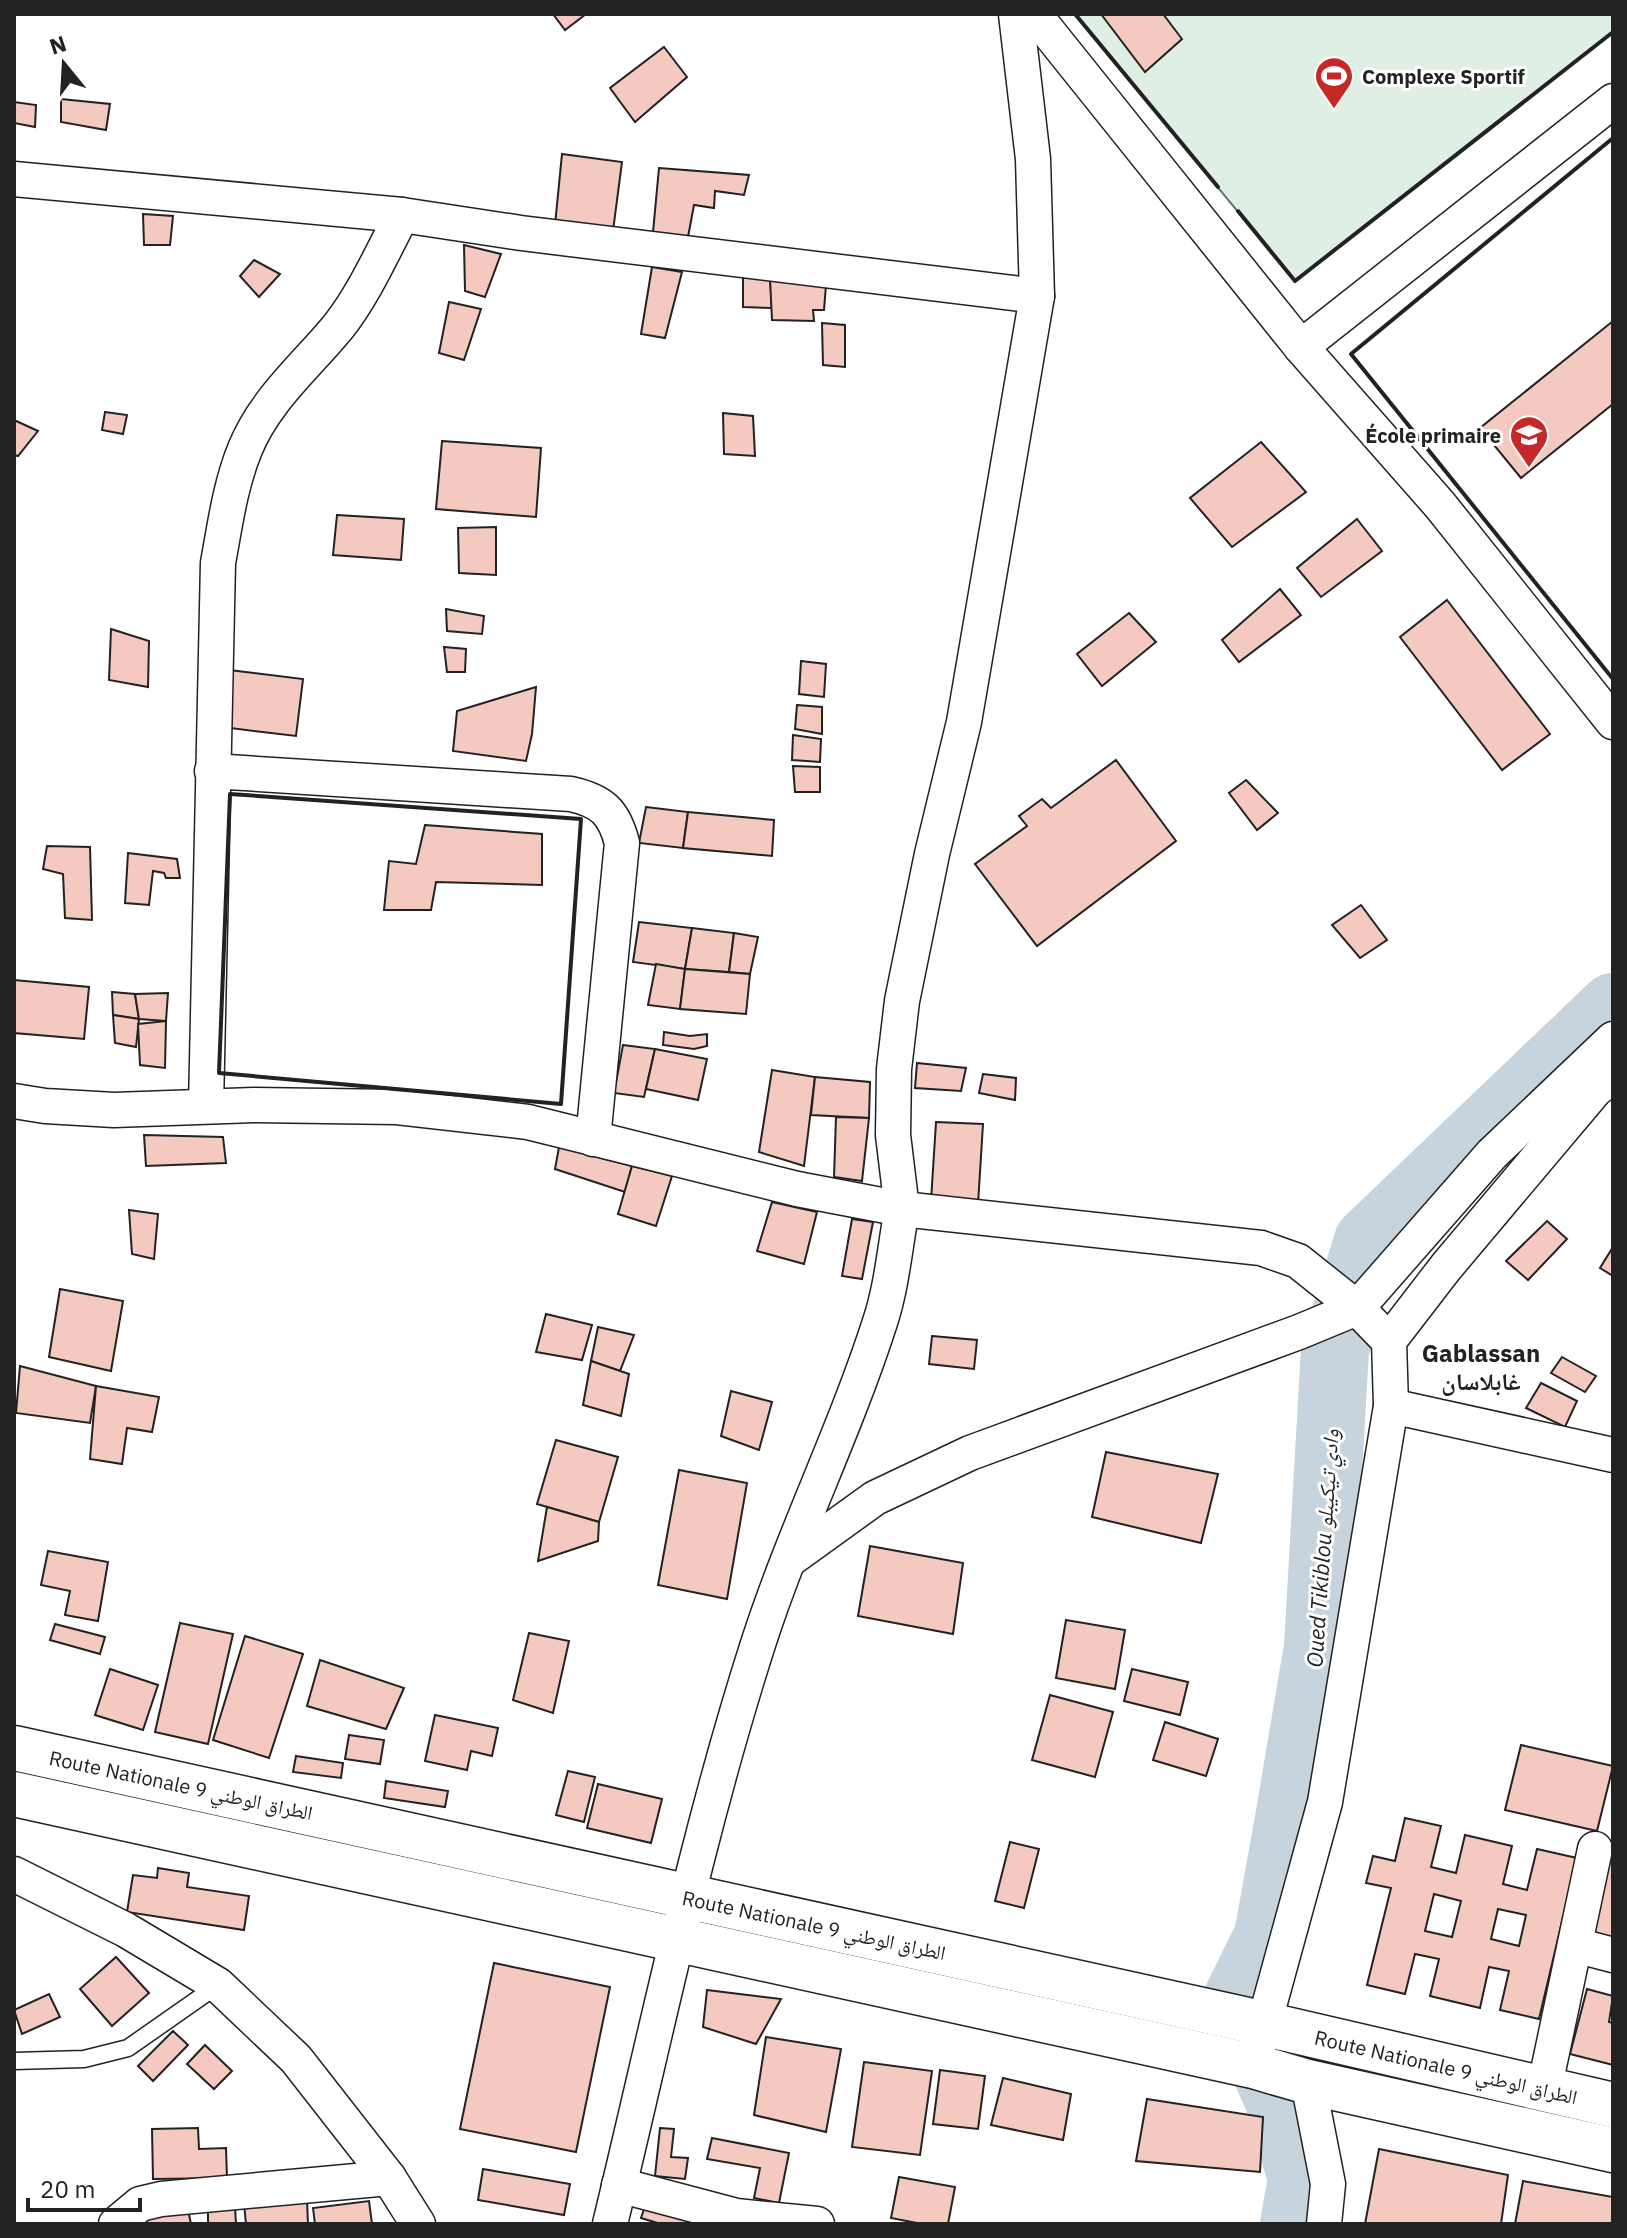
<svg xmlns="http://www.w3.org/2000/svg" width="1627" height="2238" viewBox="0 0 1627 2238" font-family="'IBM Plex Sans','Noto Naskh Arabic',sans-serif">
  <rect width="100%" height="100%" fill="#fff"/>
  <!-- park -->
  <path fill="#e0efe3" stroke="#6f6f6f" stroke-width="2" d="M1075 14H1613V32L1295 281Z"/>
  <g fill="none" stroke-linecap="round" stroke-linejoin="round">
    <!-- river -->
    <path stroke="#c7d3dd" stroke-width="68" d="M1294 2224 1302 2179 1281 2105 1243 2019 1237 1999 1268 1936 1289 1819 1318 1647 1335 1349 1368 1241 1613 1007"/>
  </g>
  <!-- building -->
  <g fill="#f3c9c0" stroke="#222" stroke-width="2" fill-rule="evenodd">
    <path d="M553 14H586L565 30Z"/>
    <path d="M1101 14H1163L1182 39 1145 72Z"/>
    <path d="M664 47 687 77 635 122 610 88Z"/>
    <path d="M61 99 110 104 106 130 61 122Z"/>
    <path d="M14 102 36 105 35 127 14 123Z"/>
    <path d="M562 154 622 162 613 231 555 225Z"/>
    <path d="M659 168 749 175 744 195 715 191 714 208 694 205 688 237 653 232Z"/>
    <path d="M143 214 173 216 170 245H144Z"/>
    <path d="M464 245 501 254 485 297 465 291Z"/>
    <path d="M254 260 280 274 259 297 240 276Z"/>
    <path d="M652 267 682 272 665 338 641 334Z"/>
    <path d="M743 277 770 278 772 308 743 307Z"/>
    <path d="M770 278 826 285 824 310H813L814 321 772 320Z"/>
    <path d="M449 302 481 309 464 360 439 353Z"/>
    <path d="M1613 321V404L1521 478 1480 428Z"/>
    <path d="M822 323 845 325V367L823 365Z"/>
    <path d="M105 412 127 415 123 434 102 430Z"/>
    <path d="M723 413 753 416 755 456 724 454Z"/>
    <path d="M14 420 38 431 18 456 14 455Z"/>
    <path d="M442 441 541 448 536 517 436 509Z"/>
    <path d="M1261 442 1306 492 1232 547 1190 498Z"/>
    <path d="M337 515 404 519 401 560 333 555Z"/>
    <path d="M1357 519 1382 551 1321 597 1297 568Z"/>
    <path d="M496 527V575L459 573 458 528Z"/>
    <path d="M1280 589 1301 615 1239 662 1222 640Z"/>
    <path d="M1447 600 1550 734 1502 770 1400 637Z"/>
    <path d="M446 609 484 616 482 634 447 631Z"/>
    <path d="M1129 613 1156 642 1102 686 1077 654Z"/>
    <path d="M111 629 149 641 148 687 109 680Z"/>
    <path d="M444 647 466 649 465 672H447Z"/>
    <path d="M801 661 826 664 824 697 799 694Z"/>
    <path d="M229 670 303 679 296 736 222 727Z"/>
    <path d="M536 687 532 734 526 761 453 751 457 711Z"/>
    <path d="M797 705 822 707V734L795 729Z"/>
    <path d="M793 735 821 739 820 762 792 760Z"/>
    <path d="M1116 760 1176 841 1037 946 975 864 1027 826 1019 816 1042 799 1051 808Z"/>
    <path d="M793 766 820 767V792H795Z"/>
    <path d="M1246 780 1278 813 1257 830 1229 793Z"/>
    <path d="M646 807 688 812 683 848 639 843Z"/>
    <path d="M688 812 774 820 772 856 683 848Z"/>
    <path d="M425 825 542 834V885L436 882 431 910H384L389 861 416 864Z"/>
    <path d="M47 846 90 847 92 920 65 918 63 874 43 869Z"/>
    <path d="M128 853 177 859 180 878H166L164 873 153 871 149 905 125 903Z"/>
    <path d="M1361 905 1387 940 1360 958 1332 925Z"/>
    <path d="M639 922 692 928 685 969 633 962Z"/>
    <path d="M692 928 734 933 729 972 685 969Z"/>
    <path d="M734 933 758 937 750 974 729 972Z"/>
    <path d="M656 964 685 969 680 1009 648 1005Z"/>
    <path d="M685 969 750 974 746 1014 680 1009Z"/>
    <path d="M14 980 89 987 84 1039 14 1033Z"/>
    <path d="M112 992 135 994 139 1019 113 1015Z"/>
    <path d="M168 993 166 1021 139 1019 135 994Z"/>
    <path d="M113 1015 139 1019 136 1047 115 1043Z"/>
    <path d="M166 1021 165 1068 140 1065 138 1024Z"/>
    <path d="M664 1032 690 1036 707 1034V1046L694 1049 663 1045Z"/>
    <path d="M623 1045 655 1049 644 1097 614 1093Z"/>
    <path d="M655 1049 707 1059 698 1100 646 1089Z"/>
    <path d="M917 1063 966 1068 961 1091 915 1088Z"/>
    <path d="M772 1070 815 1077 804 1166 759 1152Z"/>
    <path d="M983 1074 1016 1078 1015 1100 979 1093Z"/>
    <path d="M815 1077 870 1082 869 1118 811 1115Z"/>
    <path d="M836 1117 869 1118 862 1181 834 1177Z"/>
    <path d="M936 1122 983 1124 978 1204 931 1201Z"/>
    <path d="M144 1135 223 1137 226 1163 146 1166Z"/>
    <path d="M559 1147 632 1166 625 1192 555 1169Z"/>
    <path d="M632 1166 672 1176 656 1226 618 1214Z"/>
    <path d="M772 1202 817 1212 804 1264 757 1251Z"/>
    <path d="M129 1210 158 1214 154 1259 132 1254Z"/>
    <path d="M852 1219 873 1222 862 1279 842 1276Z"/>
    <path d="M1547 1221 1567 1239 1528 1280 1506 1261Z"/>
    <path d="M1613 1247V1276L1600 1268Z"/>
    <path d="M60 1289 123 1301 111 1371 49 1357Z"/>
    <path d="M546 1314 592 1325 582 1360 536 1352Z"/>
    <path d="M598 1327 634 1335 620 1371 591 1361Z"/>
    <path d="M932 1336 977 1340 974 1369 929 1364Z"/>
    <path d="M1562 1357 1596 1376 1585 1392 1551 1373Z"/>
    <path d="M591 1361 629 1374 621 1416 583 1405Z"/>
    <path d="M20 1366 96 1386 90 1423 16 1413Z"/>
    <path d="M1541 1383 1577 1401 1565 1427 1526 1408Z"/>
    <path d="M96 1386 159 1397 152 1432 127 1428 122 1464 90 1459Z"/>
    <path d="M731 1391 772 1402 759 1450 721 1436Z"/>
    <path d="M556 1440 618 1457 599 1522 537 1504Z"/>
    <path d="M1106 1452 1218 1474 1201 1543 1092 1517Z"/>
    <path d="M679 1470 747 1483 727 1599 658 1585Z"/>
    <path d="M547 1507 599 1522 598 1541 538 1561Z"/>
    <path d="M870 1546 963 1563 953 1634 858 1616Z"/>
    <path d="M48 1551 108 1562 98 1621 65 1615 70 1591 41 1585Z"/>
    <path d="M1066 1620 1125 1630 1115 1689 1056 1678Z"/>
    <path d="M180 1623 233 1634 208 1744 155 1732Z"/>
    <path d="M55 1624 105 1637 100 1654 50 1640Z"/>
    <path d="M529 1633 569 1641 553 1713 513 1700Z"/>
    <path d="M245 1636 303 1654 269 1758 213 1740Z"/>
    <path d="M320 1660 404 1688 386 1729 307 1706Z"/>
    <path d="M110 1669 158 1685 143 1730 95 1715Z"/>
    <path d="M1132 1669 1188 1682 1180 1715 1124 1701Z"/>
    <path d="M1050 1695 1113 1712 1095 1777 1032 1760Z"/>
    <path d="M435 1715 498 1728 492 1756 471 1751 467 1770 425 1761Z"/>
    <path d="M1165 1722 1218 1739 1206 1776 1153 1760Z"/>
    <path d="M349 1735 384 1740 380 1764 345 1759Z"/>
    <path d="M1521 1745 1613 1766 1597 1831 1505 1810Z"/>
    <path d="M296 1756 343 1763 341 1778 293 1772Z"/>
    <path d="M568 1771 595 1777 584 1822 556 1815Z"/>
    <path d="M386 1781 448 1791 445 1807 384 1798Z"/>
    <path d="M598 1784 662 1799 651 1843 587 1828Z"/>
    <path d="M1405 1818 1441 1826 1431 1867 1456 1873 1465 1835 1512 1846 1503 1884 1527 1890 1537 1849 1577 1858 1539 2019 1500 2010 1509 1971 1489 1967 1480 2008 1430 1996 1439 1959 1415 1954 1405 1994 1367 1985 1391 1888 1366 1883 1373 1856 1395 1861ZM1434 1894 1461 1901 1452 1937 1425 1931ZM1498 1909 1526 1915 1519 1946 1491 1939Z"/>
    <path d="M1010 1842 1039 1849 1024 1908 995 1901Z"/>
    <path d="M1607 1853 1613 1854V1945L1587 1939Z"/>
    <path d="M158 1868 189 1873 187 1887 249 1896 244 1930 127 1912 133 1875 157 1878Z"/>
    <path d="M116 1957 149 1993 112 2026 80 1989Z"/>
    <path d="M494 1963 610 1987 576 2152 460 2129Z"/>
    <path d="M1587 1989 1613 1996 1609 2022 1613 2023V2065L1570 2054Z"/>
    <path d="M707 1990 781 1999 756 2044 703 2027Z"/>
    <path d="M49 1994 60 2017 22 2034 14 2010Z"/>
    <path d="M173 2031 188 2045 153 2081 138 2066Z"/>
    <path d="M766 2037 841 2049 826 2132 754 2115Z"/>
    <path d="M205 2045 232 2071 214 2089 187 2064Z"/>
    <path d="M864 2062 932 2071 920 2155 852 2147Z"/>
    <path d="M940 2070 985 2076 978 2129 933 2124Z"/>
    <path d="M1003 2078 1071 2094 1063 2140 991 2125Z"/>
    <path d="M1147 2099 1263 2117 1260 2172 1136 2161Z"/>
    <path d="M198 2128 199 2149 226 2148 227 2178 153 2179 152 2129Z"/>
    <path d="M660 2128 674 2129 671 2157 688 2158 685 2179 655 2176Z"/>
    <path d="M712 2138 789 2153 779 2203 754 2198 760 2168 707 2159Z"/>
    <path d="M1379 2149 1508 2175 1501 2224H1365Z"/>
    <path d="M483 2169 570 2184 564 2215 478 2200Z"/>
    <path d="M899 2177 955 2187 948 2224H922L891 2218Z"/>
    <path d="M1523 2181 1613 2197V2224H1515Z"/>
    <path d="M307 2200 308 2224H246L244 2204Z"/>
    <path d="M647 2200 693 2214 690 2224H661L641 2218Z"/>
    <path d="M369 2201 372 2224H315L313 2208Z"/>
    <path d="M187 2205 191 2224H143L141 2214Z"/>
    <path d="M235 2207 236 2224H208V2208Z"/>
  </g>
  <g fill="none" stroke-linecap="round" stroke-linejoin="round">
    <!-- service casing -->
    <g stroke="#222" stroke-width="19">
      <path id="service" d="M14 2061 84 2059 128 2048 218 1985"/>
    </g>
    <!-- minor casing -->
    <g stroke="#222" stroke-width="37">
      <g id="minor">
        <path d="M1034 14 1301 347 1440 505 1613 722"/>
        <path d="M14 179 402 215 521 233 1037 296"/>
        <path d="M1301 347 1613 101"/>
        <path d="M212 771 571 794C602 801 614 812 622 843L593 1139"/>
        <path d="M14 1101 45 1106 114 1110 254 1105 397 1107 528 1122 797 1189 902 1209 893 1135 894 1069 902 1001 932 854 964 722 1037 296 1033 159 1016 14"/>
        <path d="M206 1106 218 563C225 525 230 486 245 449 265 400 305 367 338 327 363 296 383 251 402 215"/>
        <path d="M1391 1406 1613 1455"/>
        <path d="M789 1560 875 1498 970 1453 1299 1332 1357 1308 1492 1154 1613 1039"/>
        <path d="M14 1874 126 1930 218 1985 296 2059 389 2178 418 2224"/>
        <path d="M1575 1945 1613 1955"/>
        <path d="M1258 2046 1325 1802 1391 1406 1389 1341 1446 1267 1595 1090 1613 1076"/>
        <path d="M1308 2082 1328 2184 1324 2224"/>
        <path d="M1544 2090 1595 1849"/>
        <path d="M619 2185 736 2216 817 2224"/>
        <path d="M116 2224 140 2204 161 2199 389 2178"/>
        <path d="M610 2224C657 2030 697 1834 758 1644 793 1535 845 1431 880 1322 892 1286 895 1246 902 1209L1261 1248 1298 1261 1357 1308 1389 1341"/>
      </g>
    </g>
    <!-- primary casing -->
    <g stroke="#222" stroke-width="47">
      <g id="primary">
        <path d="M14 1748 1243 2019 1613 2105"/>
        <path d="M14 1794 1253 2066 1308 2082 1613 2150"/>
      </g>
    </g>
    <!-- service -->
    <use href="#service" stroke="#fff" stroke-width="16"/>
    <!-- minor -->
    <use href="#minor" stroke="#fff" stroke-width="34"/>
    <!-- primary -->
    <use href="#primary" stroke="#fff" stroke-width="44"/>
    <!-- wall -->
    <g stroke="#222" stroke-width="4">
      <path d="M1075 14 1218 187"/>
      <path d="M1613 138 1351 354 1613 679"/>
      <path d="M1238 211 1295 281 1613 32"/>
      <path d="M230 794 581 819 561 1104 219 1073Z"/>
    </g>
  </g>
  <!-- icons -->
  <defs>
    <g id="stadium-pin" transform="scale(2)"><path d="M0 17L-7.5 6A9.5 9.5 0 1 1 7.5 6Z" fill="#c62828" stroke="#fff"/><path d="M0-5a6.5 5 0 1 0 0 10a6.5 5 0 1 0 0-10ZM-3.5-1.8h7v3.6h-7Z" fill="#fff"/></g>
    <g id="school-pin" transform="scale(2)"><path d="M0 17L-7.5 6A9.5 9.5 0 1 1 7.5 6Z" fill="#c62828" stroke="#fff"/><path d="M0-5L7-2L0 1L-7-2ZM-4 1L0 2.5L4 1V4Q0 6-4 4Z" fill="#fff"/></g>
  </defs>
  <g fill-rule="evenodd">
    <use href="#stadium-pin" x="1334" y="76"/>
    <use href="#school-pin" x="1529" y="435"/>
  </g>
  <g text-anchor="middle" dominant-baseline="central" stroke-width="6" stroke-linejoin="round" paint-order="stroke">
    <!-- poi labels -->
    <g font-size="20" font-weight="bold" fill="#222" stroke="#fff" text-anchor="start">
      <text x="1362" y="76">Complexe Sportif</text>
      <text x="1501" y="435" text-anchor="end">École primaire</text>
    </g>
    <!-- street labels -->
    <g font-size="20" fill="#222" stroke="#fff">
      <text transform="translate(181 1785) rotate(12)">Route Nationale الطراق الوطني 9</text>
      <text transform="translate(814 1925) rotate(12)">Route Nationale الطراق الوطني 9</text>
      <text transform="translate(1446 2067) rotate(13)">Route Nationale الطراق الوطني 9</text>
    </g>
    <!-- water labels -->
    <g font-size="22" font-style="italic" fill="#222" stroke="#fff">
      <text transform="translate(1322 1548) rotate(-86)">Oued Tikiblou وادي تيكيبلو</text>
    </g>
    <!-- quarter labels -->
    <g font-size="24" font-weight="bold" fill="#222" stroke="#fff">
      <text x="1481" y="1353">Gablassan<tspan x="1481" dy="28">غابلاسان</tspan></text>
    </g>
  </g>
  <!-- border -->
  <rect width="1627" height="2238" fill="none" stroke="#222222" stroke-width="32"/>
  <!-- north arrow -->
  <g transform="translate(64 64) rotate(342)" stroke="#ffffff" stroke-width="6" paint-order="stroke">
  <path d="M0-6L14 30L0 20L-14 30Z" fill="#222222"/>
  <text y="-12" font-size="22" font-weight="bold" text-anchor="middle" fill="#222222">N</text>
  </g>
  <!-- scale -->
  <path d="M28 2198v12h112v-12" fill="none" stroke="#222222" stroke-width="4"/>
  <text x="40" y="2198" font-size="24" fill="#222222" stroke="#ffffff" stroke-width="6" paint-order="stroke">20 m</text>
</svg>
